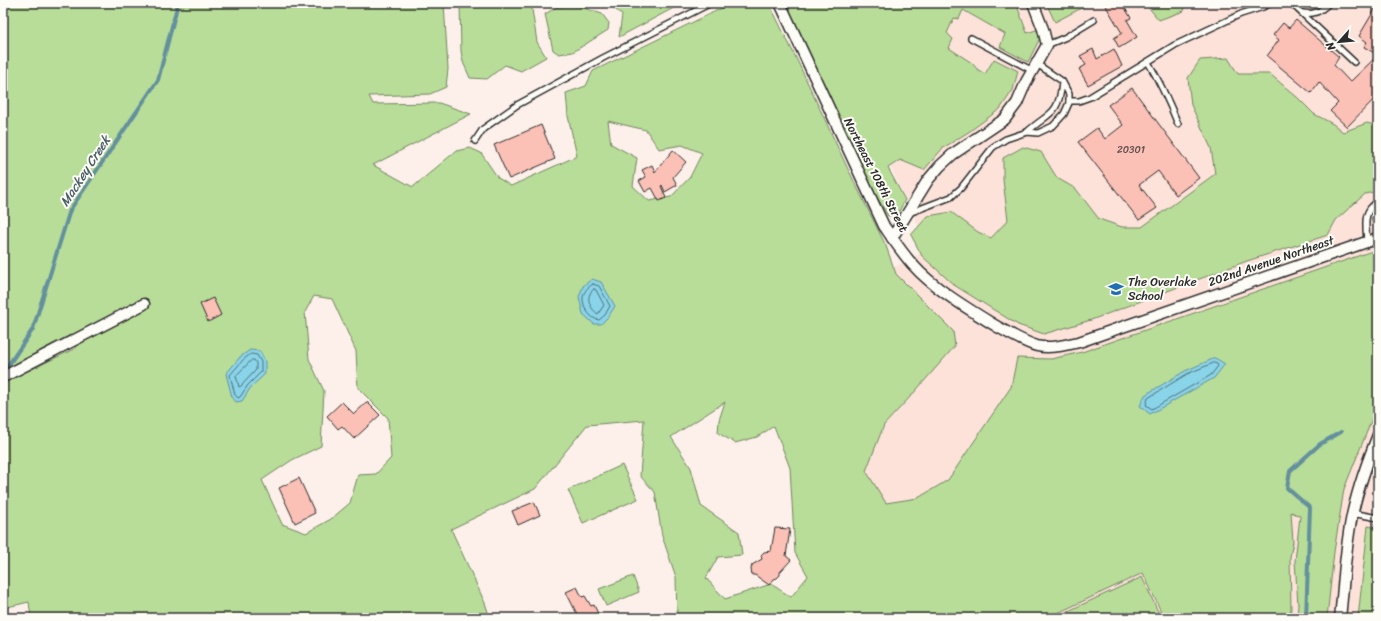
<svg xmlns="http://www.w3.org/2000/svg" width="1381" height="621" viewBox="0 0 1381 621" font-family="Sriracha,sans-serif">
  <rect width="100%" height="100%" fill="#fdf0ea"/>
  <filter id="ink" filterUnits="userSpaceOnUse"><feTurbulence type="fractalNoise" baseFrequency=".025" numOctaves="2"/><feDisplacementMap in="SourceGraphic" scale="8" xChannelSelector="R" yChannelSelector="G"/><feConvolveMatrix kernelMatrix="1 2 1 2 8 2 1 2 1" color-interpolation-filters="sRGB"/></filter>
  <g filter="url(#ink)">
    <!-- built -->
    <path fill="#fde2da" d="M813 3H1378V618H917L778 328 929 249Z"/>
    <!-- green -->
    <g fill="#b8dd98" stroke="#728462" fill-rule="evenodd">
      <path d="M3 3H444L448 69 446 87 430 94 369 96 373 104 439 103 471 114 373 165 413 187 456 151 470 148 481 153 498 178 511 186 577 156 568 116 566 93 586 86 593 71 732 3H769L797 60 847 167 886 246 896 274 953 331 955 346 911 396 884 425 866 471 886 503 918 498 948 480 1011 387 1017 358 1051 359 1082 352 1378 249V404L1344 489 1334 552 1327 618H1297L1298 605 1295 561 1300 516 1291 512 1293 542 1290 557 1291 608 1290 618H1164L1143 573 1047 618H677L676 577 662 536 655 492 640 476 644 420 587 425 535 489 451 529 485 603 490 618H31L29 602 3 608V383L76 348 70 335 3 370ZM608 121 646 130 659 149 682 145 702 153 690 177 671 197 649 201 633 186 637 158 611 144ZM314 296 332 299 356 351 358 388 388 418 391 458 376 474 358 475 350 503 331 519 306 533 282 524 262 480 292 460 321 446 324 391 309 359 305 312ZM725 402 719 420 718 433 735 443 757 437 774 426 790 468 795 553 808 576 791 597 771 584 725 599 706 578 718 557 742 555 739 532 701 506 691 468 671 437Z"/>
      <path d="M460 3H531L537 42 546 57 521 71 505 65 487 79 470 78 463 62 461 51Z"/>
      <path d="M603 3H683L619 37 622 15 609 4Z"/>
      <path d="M785 3H1016L1027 33 1039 29V40L1028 62 1000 47 1005 34 963 10 959 19 954 18 947 33 953 39 949 48 972 63 977 69 985 74 994 59 1018 71 1013 90 1000 109 970 131 943 148 924 170 900 160 888 168 905 200 897 215 888 216 875 194Z"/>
      <path d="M1046 3H1091L1055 22Z"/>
      <path d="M1148 3H1186L1184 11 1159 20 1149 8Z"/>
      <path d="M575 5 602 14 609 23 608 30 573 52 559 54 553 50 545 14 557 7Z"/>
      <path d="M1228 58 1238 74H1270L1298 98 1314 114 1333 124 1343 132 1367 123 1378 126V191L1365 194 1336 220 1328 235 1247 261 1091 320 1044 334 1018 325 954 285 922 256 911 235 928 216 951 212 978 232 991 238 1008 220 1003 180V158L1023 147 1041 152 1057 178 1076 189 1099 219 1122 227H1142L1215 174 1211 148 1191 105 1188 78 1200 60Z"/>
      <path d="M1378 210V226L1374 227 1371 219 1375 212Z"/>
      <path d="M622 465 638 499 583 523 568 490Z"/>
      <path d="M1368 526 1378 528V618H1358Z"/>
      <path d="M633 576 639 592 606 606 599 589Z"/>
      <path d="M1142 577 1161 618H1053Z"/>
    </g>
    <!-- water -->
    <g fill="#89d4e9" stroke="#63909d">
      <path d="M592 279 601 282 615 306 608 317 601 324H594L583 314 579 297 583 286Z"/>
      <path d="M250 350 260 351 265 361V374L251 387 242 401 236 402 232 397 226 374 240 357Z"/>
      <path d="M1215 358 1225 364 1214 378 1150 414 1140 406 1145 395 1185 371Z"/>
    </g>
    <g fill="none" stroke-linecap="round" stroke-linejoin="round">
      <!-- shore -->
      <g stroke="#516f77" stroke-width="1">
        <path d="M593 284 599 286 610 306 605 315 599 320C590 319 582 306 583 297 584 291 588 287 593 284Z"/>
        <path d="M594 289 596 290 604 305 598 314C590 309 584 296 594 289Z"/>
        <path d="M251 354 257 355 261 362V372L248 385 240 397 238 398 235 395 230 375 243 360Z"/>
        <path d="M252 360H254L256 363V370L241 386 239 387 236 376Z"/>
        <path d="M1214 363 1217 364 1218 366 1211 375 1152 409 1146 405 1148 398 1187 374Z"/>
      </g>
      <!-- stream -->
      <g stroke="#63909d" stroke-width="4">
        <path d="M3 373 33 329 70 210 158 80 178 3"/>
        <path d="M1306 618 1310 508 1287 488 1290 471 1320 444 1341 432"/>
      </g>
    </g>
    <!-- building -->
    <g fill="#fcc1b6" stroke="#2b2b2b">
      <path d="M1104 3H1122L1131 18 1127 20 1137 37 1119 48 1114 38 1122 33Z"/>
      <path d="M1378 4V55L1364 47 1367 42 1359 36Z"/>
      <path d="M1296 20 1339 57 1334 65 1350 82 1378 55V95L1347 127 1330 111 1338 103 1319 82 1311 93 1267 56 1279 40 1273 35 1283 23 1289 28Z"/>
      <path d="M1093 49 1097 59 1114 49 1122 66 1088 85 1079 69 1086 65 1080 56Z"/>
      <path d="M1132 88 1199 178 1176 195 1158 171 1139 185 1157 208 1139 220 1078 142 1097 128 1105 139 1123 125 1108 105Z"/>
      <path d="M541 125 555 159 509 179 494 145Z"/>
      <path d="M673 150 686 162 673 177 677 185 665 192 662 185 661 186 666 198 659 201 652 188 645 192 639 181 646 177 642 170 652 165 655 172Z"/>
      <path d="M213 298 221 315 208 322 200 304Z"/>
      <path d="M342 402 354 414 367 402 380 415 354 439 342 426 338 429 327 416Z"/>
      <path d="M299 478 315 513 295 523 279 488Z"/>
      <path d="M534 502 540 515 518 525 512 511Z"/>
      <path d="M775 528 790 529 786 556 791 560 780 572V575L777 578 774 579 769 585 755 575H752L751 569 752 565 762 559 761 555 764 552 771 551Z"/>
      <path d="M577 587 582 597 585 596 591 606 594 605 600 618H579L566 592Z"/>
    </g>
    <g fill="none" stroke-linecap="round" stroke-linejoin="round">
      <!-- service casing -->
      <g stroke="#2b2b2b" stroke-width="8">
        <g id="service">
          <path d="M1291 3 1354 62"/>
          <path d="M1303 13C1314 15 1321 11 1329 3"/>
          <path d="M971 38 1033 71"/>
          <path d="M1047 45 1066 37 1094 20"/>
          <path d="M1148 62C1160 82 1169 102 1178 124"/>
          <path d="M1069 101H1079L1090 97 1175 45 1241 14 1263 7 1271 3"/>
          <path d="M1027 132C1049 112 1059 116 1062 82"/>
          <path d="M475 141 483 129 517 105 603 58 711 3"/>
          <path d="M909 213 951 197 961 188 993 147 1006 139 1027 132 1038 133 1053 126 1064 114 1069 103V94L1062 81 1037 64"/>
          <path d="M1367 242C1366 225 1362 211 1378 202"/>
          <path d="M1352 513 1378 518"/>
          <path d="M639 618H651"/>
        </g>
      </g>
      <!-- minor casing -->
      <g stroke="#2b2b2b" stroke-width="13">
        <g id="minor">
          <path d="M780 3 884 226C893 239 902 253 913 265 933 288 970 310 996 326 1009 333 1023 342 1037 346 1050 349 1066 345 1079 342L1378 238"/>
          <path d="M892 238 928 180 940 166 953 154 1005 119 1017 103 1026 82 1047 45 1043 29 1033 3"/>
          <path d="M3 377 144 304"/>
          <path d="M1340 618C1344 583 1345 545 1353 511 1359 485 1368 460 1378 435"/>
        </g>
      </g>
      <!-- service -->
      <use href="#service" stroke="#fdfcf7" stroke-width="5"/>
      <!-- minor -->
      <use href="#minor" stroke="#fdfcf7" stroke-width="10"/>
    </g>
  </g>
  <!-- icons -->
  <defs>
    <g id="school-bare" transform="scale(1.2)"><path d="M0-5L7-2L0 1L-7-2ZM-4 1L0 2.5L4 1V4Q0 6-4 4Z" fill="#1f6fb2" stroke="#fdfcf7" stroke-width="2.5" paint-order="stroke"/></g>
  </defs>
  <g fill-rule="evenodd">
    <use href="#school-bare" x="1116" y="289"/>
  </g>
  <g text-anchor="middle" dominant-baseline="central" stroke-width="4" stroke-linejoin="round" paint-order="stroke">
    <!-- number labels -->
    <g font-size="10" fill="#5f504e">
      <text x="1131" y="150">20301</text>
    </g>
    <!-- street labels -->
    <g font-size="12" fill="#2b2b2b" stroke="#fdfcf7">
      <text transform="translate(876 175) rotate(63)">Northeast 108th Street</text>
      <text transform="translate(1271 261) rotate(-19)">202nd Avenue Northeast</text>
    </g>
    <!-- poi labels -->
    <g font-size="12" fill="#2b2b2b" stroke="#fdfcf7" text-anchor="start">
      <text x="1128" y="282">The Overlake<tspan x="1128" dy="14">School</tspan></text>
    </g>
    <!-- water labels -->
    <g font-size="13" font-style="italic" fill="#475e64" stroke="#fdfcf7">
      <text transform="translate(85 171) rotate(-57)">Mackey Creek</text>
    </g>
  </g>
  <!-- margin -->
  <rect width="1381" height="621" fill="none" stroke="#fdfcf7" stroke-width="16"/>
  <rect x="8" y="8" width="1365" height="605" fill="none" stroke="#2b2b2b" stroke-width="1.5" filter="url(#ink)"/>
  <!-- north arrow -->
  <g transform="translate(1339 42) rotate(243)" stroke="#fdfcf7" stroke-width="3" paint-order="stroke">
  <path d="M0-3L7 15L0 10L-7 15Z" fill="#2b2b2b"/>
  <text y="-6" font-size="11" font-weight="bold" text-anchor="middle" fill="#2b2b2b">N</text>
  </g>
</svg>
